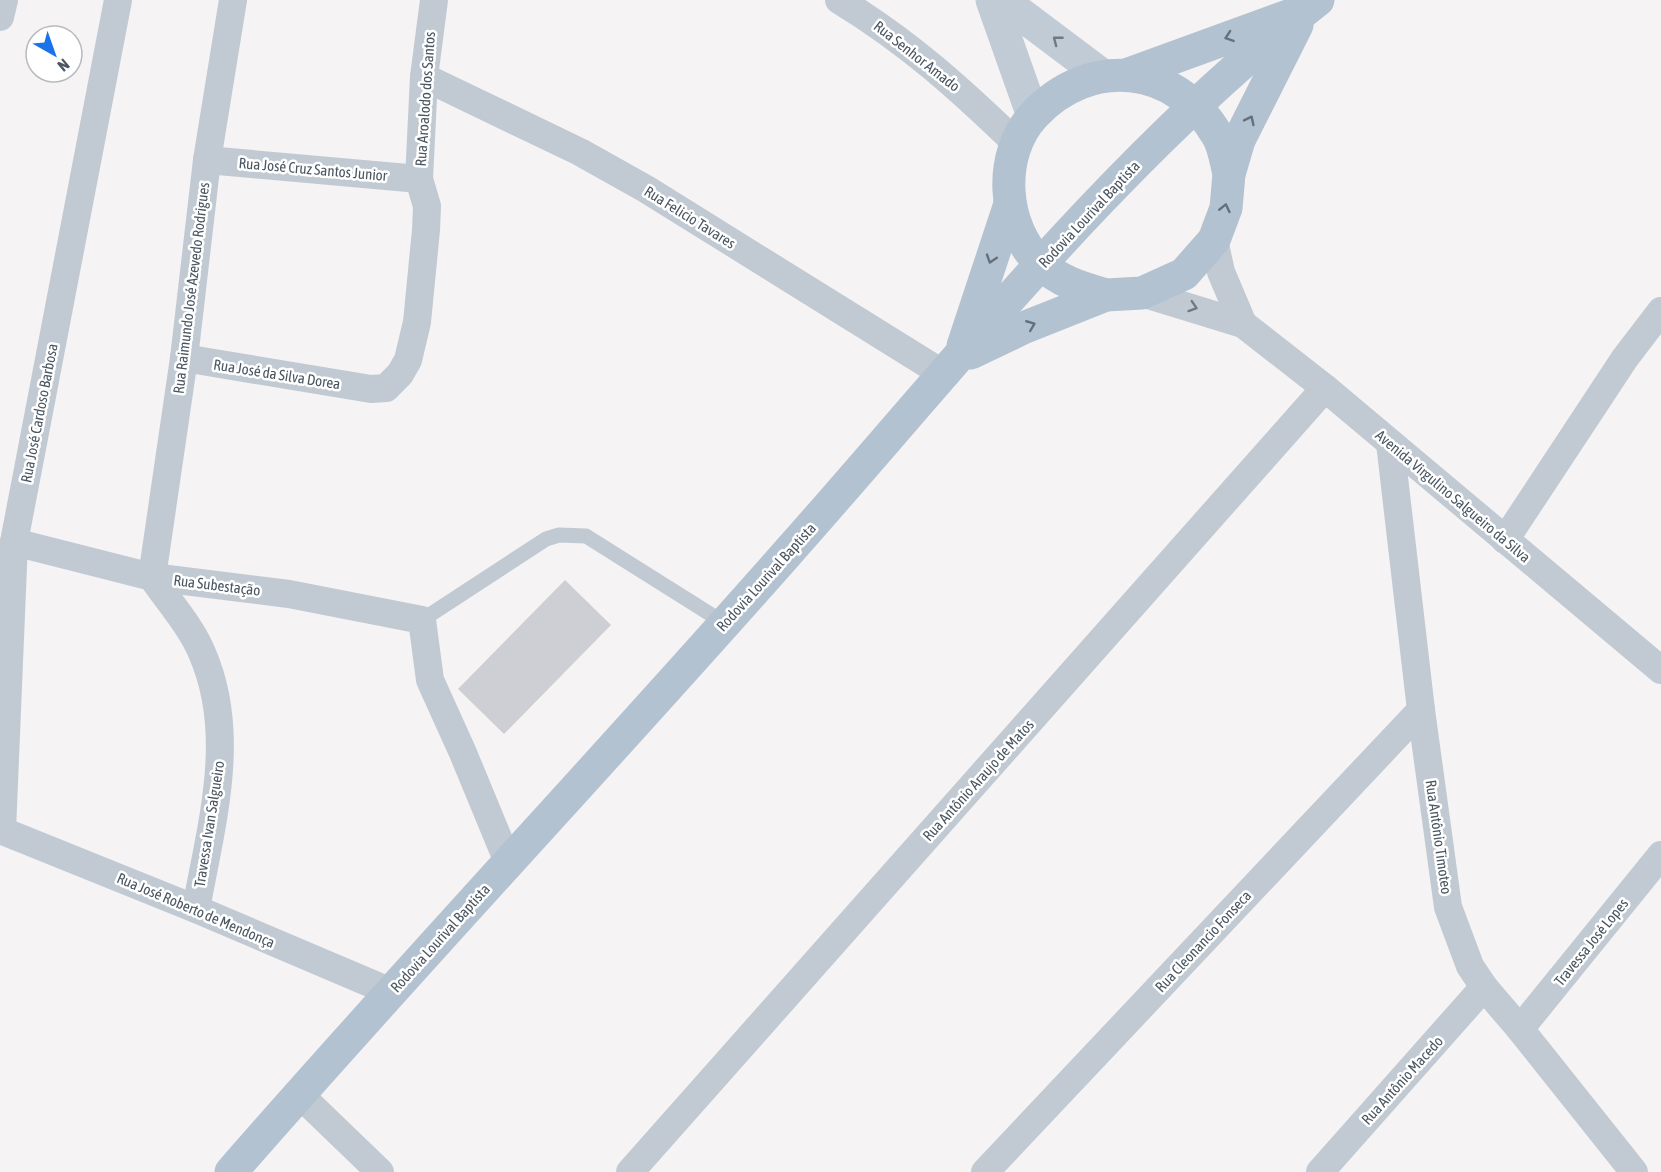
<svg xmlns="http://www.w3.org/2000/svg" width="1661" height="1172" viewBox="0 0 1661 1172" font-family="'Asap Condensed',sans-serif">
  <rect width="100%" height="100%" fill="#f5f3f3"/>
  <!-- building -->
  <path fill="#cdcfd5" d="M565 580 611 625 504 734 458 689Z"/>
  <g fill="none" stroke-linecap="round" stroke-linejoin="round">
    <!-- lane -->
    <path stroke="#c1cad2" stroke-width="15" d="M422 620 546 539 559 535 586 536 726 624"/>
    <!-- street -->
    <g stroke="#c1cad2" stroke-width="28">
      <path d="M839 0C908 42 959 88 1017 144"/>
      <path d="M0 17 4 0"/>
      <path d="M424 77 580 152 646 189 945 375"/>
      <path d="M207 160 419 179"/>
      <path d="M1214 240 1221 272 1243 324"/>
      <path d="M1142 293 1243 324 1325 388 1661 670"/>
      <path d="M184 358 371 389 386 388 400 374 408 360 417 322 426 230 427 206 419 179 424 77 434 0"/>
      <path d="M1390 443 1421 710 1448 907 1470 966 1484 987 1520 1029 1634 1172"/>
      <path d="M1505 540 1625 358 1661 311"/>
      <path d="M14 542 152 577 289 594 422 620 430 680 463 753 508 862"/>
      <path d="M152 577 184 358 207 160 233 0"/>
      <path d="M152 577C168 601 191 626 202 653 238 735 211 825 196 909"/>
      <path d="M0 830 196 909 391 992"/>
      <path d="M2 831 14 542 118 0"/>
      <path d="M1520 1029 1661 855"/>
      <path d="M299 1094 380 1172"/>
      <path d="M630 1172 1325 388"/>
      <path d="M985 1172 1421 710"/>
      <path d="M1320 1172 1484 987"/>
    </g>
    <!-- secondary -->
    <g stroke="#c1cbd6" stroke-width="33">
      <path d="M992 0 1033 116"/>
      <path d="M1002 0 1103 76"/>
    </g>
    <!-- primary -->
    <g stroke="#b3c2d1" stroke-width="33">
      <path d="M1126 75 1288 16"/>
      <path d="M1106 295C1082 288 1060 282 1041 264 1002 227 997 155 1034 115 1090 55 1176 64 1217 135 1224 146 1226 162 1229 174"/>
      <path d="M963 346 1010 204"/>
      <path d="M971 353 1023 328 1106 295 1142 293 1184 274 1214 240 1226 208 1229 174 1239 140 1297 25"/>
      <path d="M231 1172C414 962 606 759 790 550 956 363 1120 154 1318 0"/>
    </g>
  </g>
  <!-- one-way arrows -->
  <defs><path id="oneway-chevron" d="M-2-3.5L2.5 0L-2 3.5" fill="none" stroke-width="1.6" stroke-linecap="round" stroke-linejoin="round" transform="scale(1.5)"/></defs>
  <g stroke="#64717d">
    <use href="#oneway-chevron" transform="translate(1229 37) rotate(161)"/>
    <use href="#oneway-chevron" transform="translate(1250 120) rotate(-64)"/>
    <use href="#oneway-chevron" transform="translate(1225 208) rotate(-77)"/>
    <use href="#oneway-chevron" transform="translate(991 259) rotate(108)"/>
    <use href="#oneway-chevron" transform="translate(1031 325) rotate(-22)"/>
  </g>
  <use stroke="#6e7984" href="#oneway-chevron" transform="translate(1057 40) rotate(-142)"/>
  <use stroke="#6e7983" href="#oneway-chevron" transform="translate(1193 307) rotate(18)"/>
  <g text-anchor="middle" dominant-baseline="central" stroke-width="5" stroke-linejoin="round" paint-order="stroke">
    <!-- street labels -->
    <g font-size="15" fill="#4a5661" stroke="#fff">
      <text transform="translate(917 56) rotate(38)">Rua Senhor Amado</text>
      <text transform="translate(425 99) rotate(-86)">Rua Aroalodo dos Santos</text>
      <text transform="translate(313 169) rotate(5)">Rua José Cruz Santos Junior</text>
      <text transform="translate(1089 214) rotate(-47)">Rodovia Lourival Baptista</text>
      <text transform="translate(690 217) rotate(32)">Rua Felicio Tavares</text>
      <text transform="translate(191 288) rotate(-83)">Rua Raimundo José Azevedo Rodrigues</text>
      <text transform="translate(277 374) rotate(9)">Rua José da Silva Dorea</text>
      <text transform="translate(39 413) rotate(-79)">Rua José Cardoso Barbosa</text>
      <text transform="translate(1453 496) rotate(40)">Avenida Virgulino Salgueiro da Silva</text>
      <text transform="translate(766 577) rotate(-48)">Rodovia Lourival Baptista</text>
      <text transform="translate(217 585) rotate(7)">Rua Subestação</text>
      <text transform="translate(978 780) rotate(-48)">Rua Antônio Araujo de Matos</text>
      <text transform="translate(209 824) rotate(-81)">Travessa Ivan Salgueiro</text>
      <text transform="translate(1439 837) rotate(82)">Rua Antônio Timoteo</text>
      <text transform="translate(196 910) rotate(23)">Rua José Roberto de Mendonça</text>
      <text transform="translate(440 938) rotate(-48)">Rodovia Lourival Baptista</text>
      <text transform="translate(1203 941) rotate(-47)">Rua Cleonancio Fonseca</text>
      <text transform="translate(1591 942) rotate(-51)">Travessa José Lopes</text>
      <text transform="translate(1402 1080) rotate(-48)">Rua Antônio Macedo</text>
    </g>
  </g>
  <!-- north arrow -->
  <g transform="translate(54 54) rotate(140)"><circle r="28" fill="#ffffff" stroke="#b7bbc0" stroke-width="1.5"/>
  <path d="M0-4.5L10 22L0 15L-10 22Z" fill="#1a73e8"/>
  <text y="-9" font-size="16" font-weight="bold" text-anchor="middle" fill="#4a5661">N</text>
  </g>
</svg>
